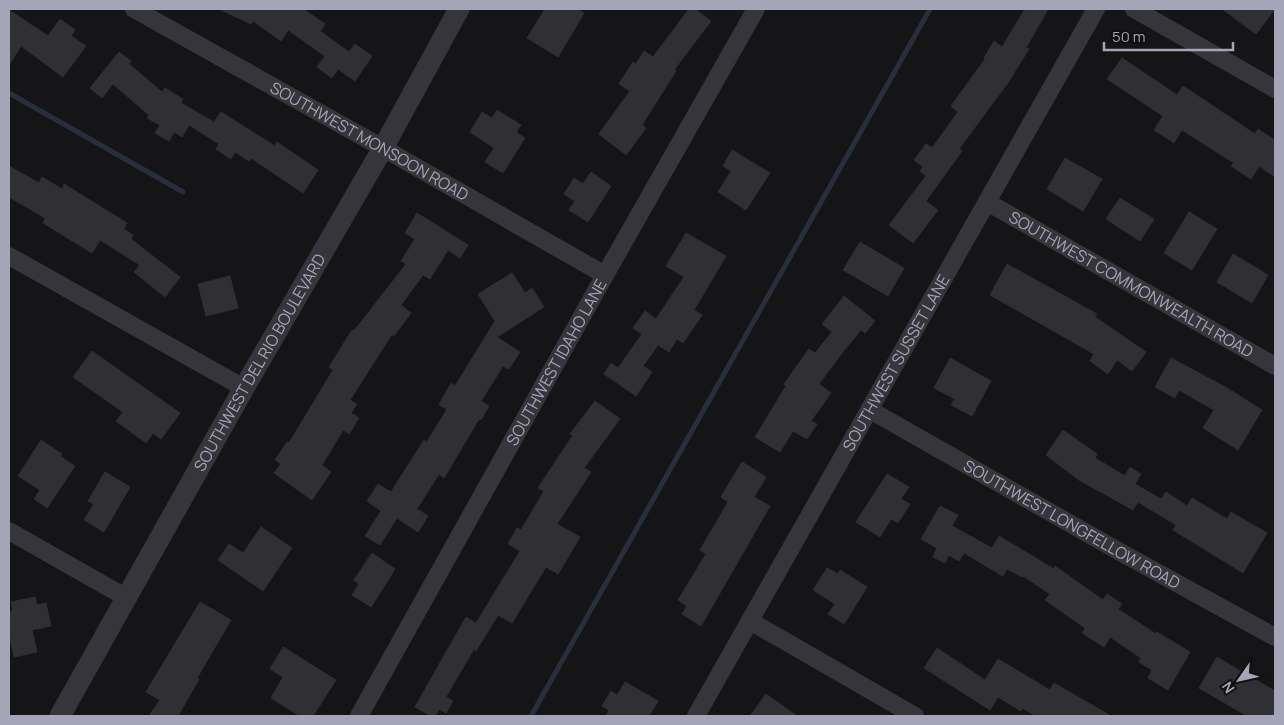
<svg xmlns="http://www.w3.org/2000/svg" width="1284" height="725" viewBox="0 0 1284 725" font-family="Manrope,sans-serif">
  <rect width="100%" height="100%" fill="#151416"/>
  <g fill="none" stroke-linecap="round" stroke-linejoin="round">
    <!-- stream -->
    <g stroke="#292e3c" stroke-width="5">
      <path d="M9 93 183 192"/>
      <path d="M531 716 930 9"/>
    </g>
  </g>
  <!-- building -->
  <g fill="#302f33" stroke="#2f2e33">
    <path d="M219 9H303L325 24 320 31 349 52 355 44 372 56 355 81 338 69 332 78 317 67 325 56 288 30 281 41 253 21 251 24Z"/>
    <path d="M545 9H577L584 13 558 57 527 38Z"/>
    <path d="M689 9H695L711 21 674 70 676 71 642 125 646 128 626 155 599 134 630 91 619 84 633 62 636 64 644 51 653 57Z"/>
    <path d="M1025 9H1048L1026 48 1029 49 1007 84 959 149 962 151 926 201 938 210 913 243 889 225 926 176 920 171 923 167 914 160 926 144 932 148 958 112 951 106 985 59 984 58 994 41 1002 47Z"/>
    <path d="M1222 9H1275L1256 34Z"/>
    <path d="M9 10 48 36 60 19 75 30 71 36 86 46 63 77 21 46 9 65Z"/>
    <path d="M119 52 131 61 129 64 162 92 165 88 183 99 181 103 214 122 221 112 275 146 277 142 318 170 303 193 251 158 249 161 235 152 231 159 216 149 219 144 189 125 182 137 174 132 169 141 155 133 160 125 147 118 149 115 113 84 102 98 90 88Z"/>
    <path d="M1122 58 1177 95 1183 86 1255 134 1258 129 1275 140V177L1259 166 1251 179 1231 166 1234 163 1182 130 1174 143 1154 130 1163 116 1107 79Z"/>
    <path d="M497 110 521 125 516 132 525 138 503 173 485 162 494 148 470 132 482 112 492 118Z"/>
    <path d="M732 150 770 173 746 210 718 192 731 171 723 166Z"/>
    <path d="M1065 158 1102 179 1083 211 1047 189Z"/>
    <path d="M9 166 39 183 42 177 62 189 64 184 127 223 124 229 133 235 131 239 180 277 165 297 134 272 140 265 100 240 92 253 43 223 45 218 9 197Z"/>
    <path d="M591 172 611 186 588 222 569 210 575 201 564 194 574 178 583 184Z"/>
    <path d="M1120 198 1154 219 1140 241 1106 219Z"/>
    <path d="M1189 212 1217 229 1192 270 1164 253Z"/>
    <path d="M417 213 468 245 460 258 448 250 430 279 423 275 401 305 411 313 394 336 392 334 350 400 357 404 351 413 359 418 349 434 343 430 322 465 331 472 312 500 274 473 281 464 275 460 287 442 289 443 333 370 329 367 352 330 354 331 406 264 401 261 415 239 405 233Z"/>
    <path d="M686 233 726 256 694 310 702 315 683 343 677 339 669 352 658 345 643 366 652 372 636 396 604 374 611 363 618 368 642 334 633 328 645 311 656 319 684 277 666 266Z"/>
    <path d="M860 242 904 268 888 296 843 270Z"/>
    <path d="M1233 254 1268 275 1252 303 1217 282Z"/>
    <path d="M1007 264 1097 314 1095 317 1146 352 1132 371 1117 360 1108 374 1090 361 1094 354 990 295Z"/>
    <path d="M512 273 525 293 532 288 544 307 497 337 520 352 509 369 503 366 481 401 489 406 481 420 479 419 444 478 439 474 417 509 428 516 418 532 397 518 380 545 365 536 381 511 367 501 378 484 391 492 424 440 427 442 447 409 439 405 451 383 455 386 495 321 478 294Z"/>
    <path d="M230 276 238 308 206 316 198 284Z"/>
    <path d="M844 296 875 321 865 333 861 330 842 353 819 384 831 393 811 421 817 424 807 439 793 431 780 452 755 437 786 386 784 384 809 349 815 353 832 332 822 324Z"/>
    <path d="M92 351 180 413 161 439 153 433 146 443 116 421 123 412 73 377Z"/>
    <path d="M950 358 991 381 972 416 951 405 955 399 934 388Z"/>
    <path d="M1171 358 1227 388 1262 410 1238 450 1203 428 1214 410 1179 390 1175 398 1155 387Z"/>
    <path d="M595 401 620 419 584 468 591 472 557 524 580 537 558 574 546 567 512 623 498 615 476 651 474 649 454 683 446 697 453 701 446 713 439 709 435 716H431L415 707 466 617 476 623 520 551 508 544 517 528 521 530 544 491 538 488 573 435 570 434Z"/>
    <path d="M1063 430 1097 454 1095 458 1125 476 1130 467 1141 474 1135 484 1161 499 1166 492 1187 506 1192 498 1227 519 1231 512 1267 533 1243 573 1173 530 1176 525 1138 502 1133 510 1079 480 1046 455Z"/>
    <path d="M41 440 62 454 61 457 75 466 47 508 34 499 40 490 18 476Z"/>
    <path d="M742 462 766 477 754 497 770 506 701 626 682 614 687 606 678 600 706 554 700 550 728 502 721 497Z"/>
    <path d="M105 472 130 487 104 532 84 520 94 504 88 501Z"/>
    <path d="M887 474 909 487 901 499 910 504 898 523 891 519 880 537 856 522Z"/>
    <path d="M940 506 958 515 952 526 992 548 999 536 1054 569 1055 566 1103 600 1107 594 1122 604 1118 609 1156 634 1157 632 1190 652 1168 690 1148 678 1152 670 1139 662 1141 658 1110 637 1104 647 1082 633 1085 628 1045 600 1050 594 1023 576 1022 577 1007 569 1003 576 964 553 959 561 949 555 945 563 933 557 937 548 921 539Z"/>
    <path d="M261 527 292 548 263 591 218 560 229 544 243 553Z"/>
    <path d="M372 553 395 569 371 607 352 595 359 584 354 580Z"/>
    <path d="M827 568 838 574 840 570 867 587 844 624 828 614 835 604 813 590Z"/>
    <path d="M35 597 37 605 46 603 51 626 32 630 37 652 14 657 9 634V612L13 611 11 602Z"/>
    <path d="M200 602 231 620 197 678 199 679 178 716H149L160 700 146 692Z"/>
    <path d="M283 647 336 680 313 716H300L271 698 283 677 270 669Z"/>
    <path d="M937 648 985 680 998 659 1050 690 1054 683 1111 716H1036L1022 708 1021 711 998 697 990 710 924 668Z"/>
    <path d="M1217 657 1275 691V716H1247L1199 688Z"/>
    <path d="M625 682 658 701 649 716H606L609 710 602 706 611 691 617 695Z"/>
    <path d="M766 694 797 716H750Z"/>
  </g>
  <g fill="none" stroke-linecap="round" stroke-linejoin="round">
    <!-- minor -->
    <g stroke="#36353c" stroke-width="18">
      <path id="s1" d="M134 9 383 148 605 275"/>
      <path d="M1134 9 1275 89"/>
      <path id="s2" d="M987 202 1275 366"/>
      <path d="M9 256 244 388"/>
      <path id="s3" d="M870 410 1122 553 1275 637"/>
      <path d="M9 531 127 598"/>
      <path d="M750 621 915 716"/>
      <path id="s4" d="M359 716 605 275 756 9"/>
      <path id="s5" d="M696 716 1096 9"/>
    </g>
    <!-- tertiary -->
    <path stroke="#36353c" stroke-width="21" id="s6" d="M60 716 244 388 383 148 459 9"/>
  </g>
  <g text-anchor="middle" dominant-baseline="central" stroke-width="4" stroke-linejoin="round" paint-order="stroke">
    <!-- street labels -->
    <g font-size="16" fill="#a5a5b8" stroke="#100f11">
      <text stroke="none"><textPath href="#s1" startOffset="270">SOUTHWEST MONSOON ROAD</textPath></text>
      <text stroke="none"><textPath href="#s2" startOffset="166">SOUTHWEST COMMONWEALTH ROAD</textPath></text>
      <text stroke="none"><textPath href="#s4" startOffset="405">SOUTHWEST IDAHO LANE</textPath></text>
      <text stroke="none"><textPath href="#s6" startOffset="406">SOUTHWEST DEL RIO BOULEVARD</textPath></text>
      <text stroke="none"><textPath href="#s5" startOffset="406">SOUTHWEST SUSSET LANE</textPath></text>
      <text stroke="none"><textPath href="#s3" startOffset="232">SOUTHWEST LONGFELLOW ROAD</textPath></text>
    </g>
  </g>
  <!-- border -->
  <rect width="1284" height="725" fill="none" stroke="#a5a5b8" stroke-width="20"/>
  <!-- north arrow -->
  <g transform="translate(1239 680) rotate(236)" stroke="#100f11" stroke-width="4" paint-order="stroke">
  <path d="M0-4L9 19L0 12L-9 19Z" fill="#a5a5b8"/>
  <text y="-8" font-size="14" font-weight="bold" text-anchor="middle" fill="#a5a5b8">N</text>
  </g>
  <!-- scale -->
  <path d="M1104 42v8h129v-8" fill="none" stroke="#a5a5b8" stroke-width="2.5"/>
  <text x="1112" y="42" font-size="15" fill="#a5a5b8" stroke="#100f11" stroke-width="4" paint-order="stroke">50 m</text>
</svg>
